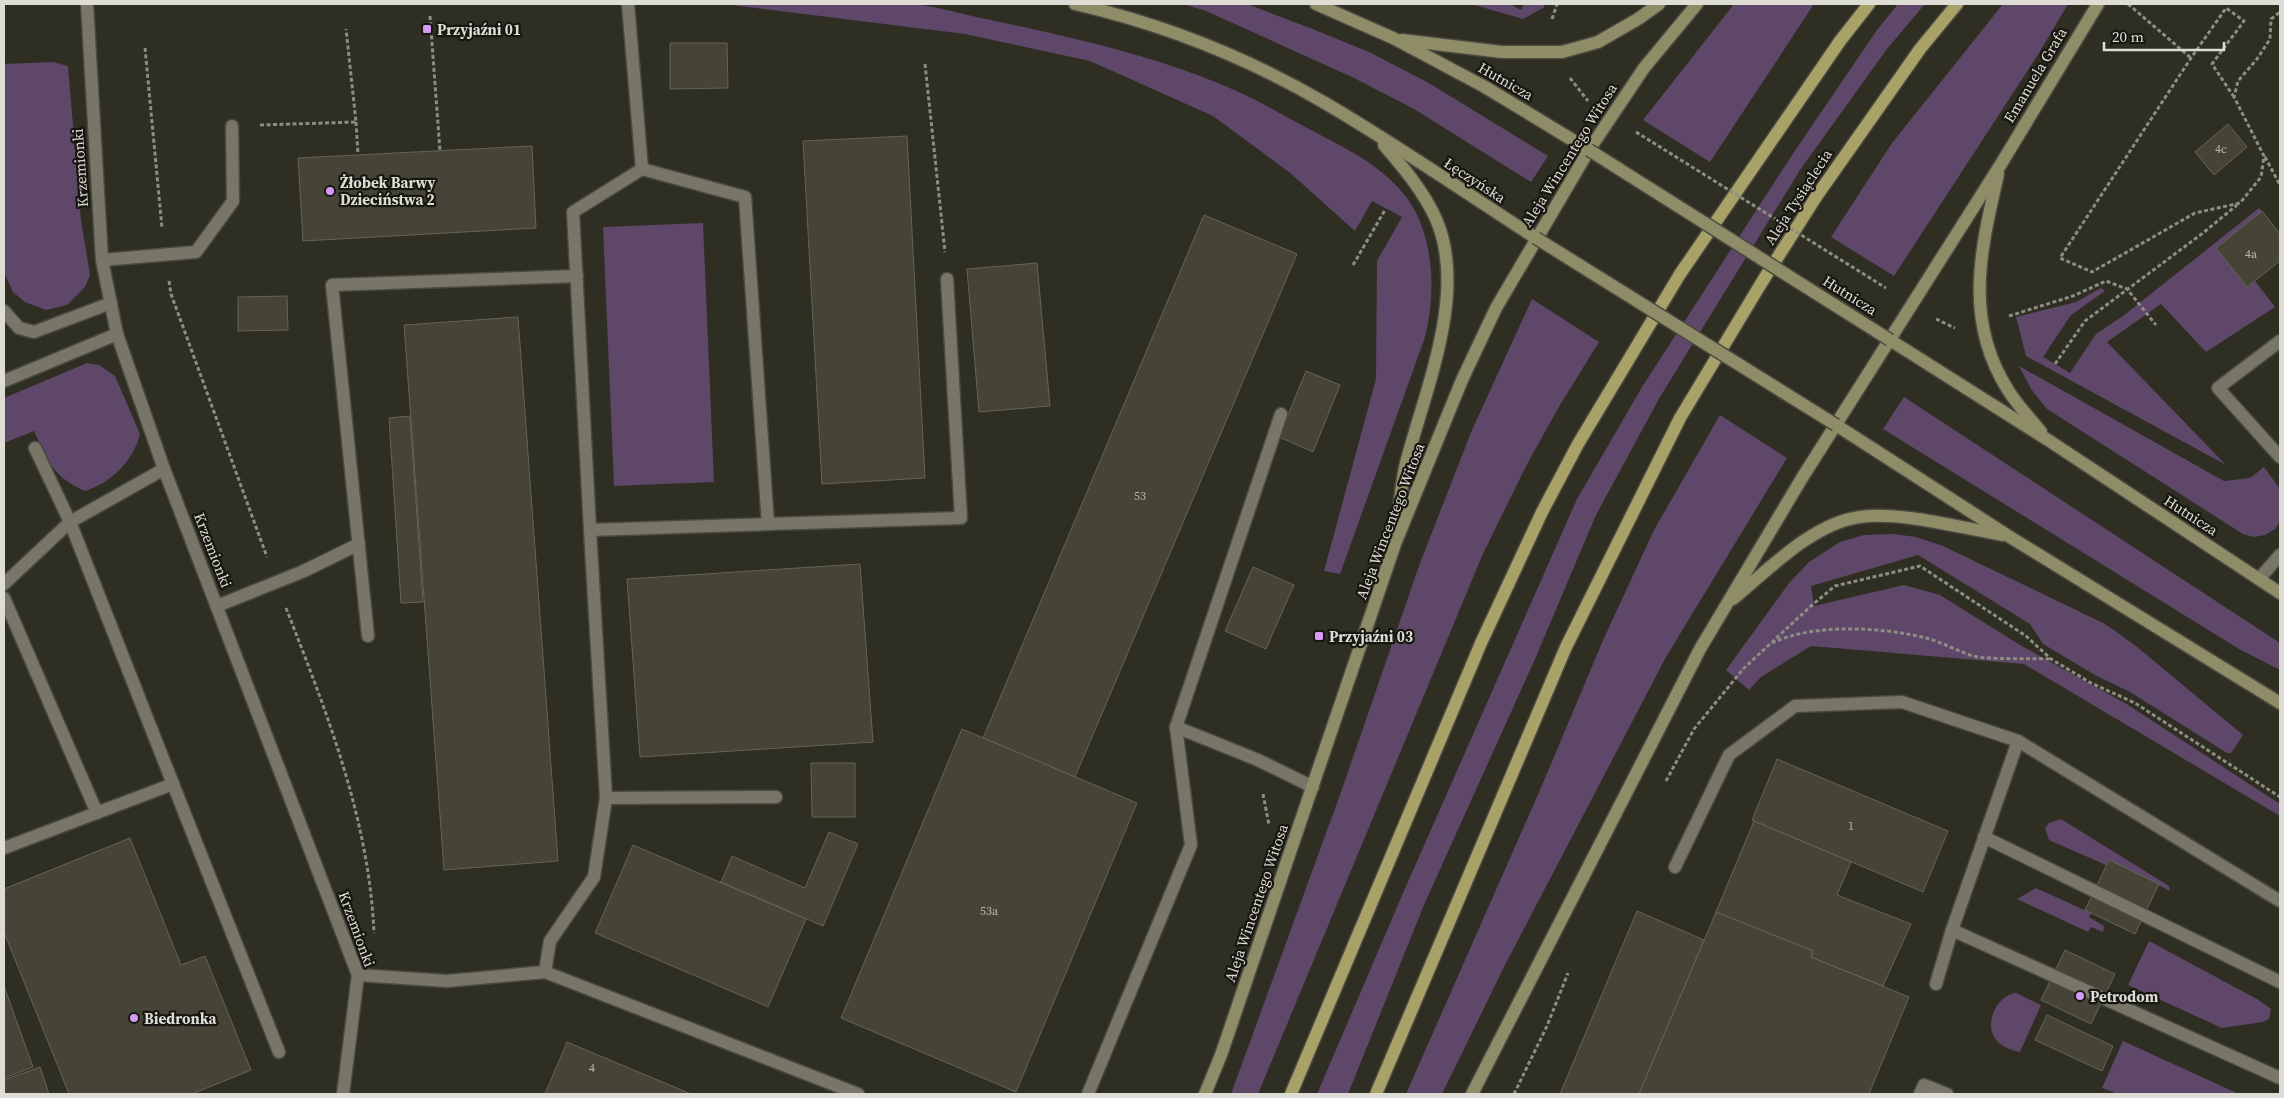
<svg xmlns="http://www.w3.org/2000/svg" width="2284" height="1098" viewBox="0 0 2284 1098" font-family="'Source Serif 4',serif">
  <rect width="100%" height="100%" fill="#2f2e22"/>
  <!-- green -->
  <g fill="#5e4769">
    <path d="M723 4C784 4 847 0 908 4 933 5 960 14 986 19 1071 37 1159 56 1239 92 1263 103 1286 117 1309 129 1343 147 1378 163 1403 193 1435 231 1437 295 1424 340L1340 574 1324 571 1376 379 1377 261 1402 217 1372 201 1355 231 1289 172 1213 116 1090 61 965 34Z"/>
    <path d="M1183 4H1247L1315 30 1369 52 1427 82 1548 156 1531 182 1414 109 1352 77 1206 11Z"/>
    <path d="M1471 4H1510L1521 10 1524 4H1546L1543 8 1523 19Z"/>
    <path d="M1734 4H1814L1710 162 1643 120Z"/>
    <path d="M1898 4H1925L1887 49 1800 170 1660 397 1596 515 1535 659 1424 905 1348 1094H1317L1403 893 1577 499 1642 387 1792 155 1877 30Z"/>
    <path d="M2003 4H2068L2039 53 1894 276 1831 237 1892 143Z"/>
    <path d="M53 62 68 66 81 220 90 275 85 287 67 305 46 310 25 302 13 292 4 272V64Z"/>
    <path d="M2259 208 2262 211 2216 248 2247 287 2255 281 2275 307 2206 352 2161 304 2107 342 2226 465 2026 356 2016 317 2076 302 2101 288 2105 291 2071 315 2043 357 2070 373 2096 334 2123 316Z"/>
    <path d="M703 223 714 482 614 486 603 227Z"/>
    <path d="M1532 299 1599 342 1560 405 1526 466 1482 556 1258 1094H1231L1341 792 1420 563 1472 430Z"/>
    <path d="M87 363 99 365 115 376 140 434C134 460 111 483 85 491 53 477 48 461 34 431L4 443V398Z"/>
    <path d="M2019 366 2224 481 2250 478 2264 467 2280 489V521L2275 529 2265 535 2254 537 2243 534 2047 409 2031 389Z"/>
    <path d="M1904 397 2280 643V670L2239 649 1883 429Z"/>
    <path d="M1720 415 1787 458 1666 657 1505 965 1442 1094H1406L1540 790 1604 638 1654 530Z"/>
    <path d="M1893 534 1916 537 1943 546 2105 624 2136 646 2243 735 2231 753H2227L2130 692 2095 675 2043 644 2030 624 1918 555 1811 586 1814 606 1904 585 1940 595 2020 645 2125 703 2280 804V816L2024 664 1811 646 1761 677 1749 690 1726 670 1789 583 1809 562 1840 542 1864 535Z"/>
    <path d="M2061 819 2169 886 2170 891 2109 860 2106 865 2049 840 2045 828 2049 823Z"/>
    <path d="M2036 888 2091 913 2089 917 2104 926 2103 932 2091 927 2088 932 2017 899Z"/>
    <path d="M2149 941 2257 999 2271 1009 2269 1019 2263 1022 2222 1028 2128 985Z"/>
    <path d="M2016 993 2041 1005 2020 1052C2012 1050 2004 1048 1998 1042 1982 1027 1996 995 2016 993Z"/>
    <path d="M2123 1041 2239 1094H2118L2102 1088Z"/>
  </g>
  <!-- building -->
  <g fill="#454437" stroke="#656456">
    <path d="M670 43H727L728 88 670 89Z"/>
    <path d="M2228 124 2247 147 2214 175 2195 152Z"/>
    <path d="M907 136 925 478 822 484 803 141Z"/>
    <path d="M532 146 536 228 303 241 298 158Z"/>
    <path d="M2262 211 2280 234V261L2247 287 2216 248Z"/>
    <path d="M1204 215 1297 254 1075 777 983 738Z"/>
    <path d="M1037 263 1050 406 979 412 967 269Z"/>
    <path d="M287 296 288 330 238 331V297Z"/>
    <path d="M518 317 558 861 444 870 404 325Z"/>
    <path d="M1306 371 1340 385 1313 452 1279 437Z"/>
    <path d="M410 416 423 602 401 603 389 418Z"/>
    <path d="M860 564 873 742 640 757 627 579Z"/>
    <path d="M1253 567 1294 585 1266 649 1225 631Z"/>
    <path d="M962 729 1137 803 1016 1092 841 1018Z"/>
    <path d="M1777 759 1948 831 1923 892 1752 820Z"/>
    <path d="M811 763H855V817H812Z"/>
    <path d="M1754 821 1851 862 1837 895 1911 924 1883 986 1811 957 1813 951 1716 912Z"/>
    <path d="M829 832 858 844 823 926 721 882 732 856 805 888Z"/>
    <path d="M130 838 181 965 205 956 251 1070 192 1094H69L4 932V889Z"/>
    <path d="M633 845 806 919 768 1007 595 933Z"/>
    <path d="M2109 860 2159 884 2135 934 2085 910Z"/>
    <path d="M1637 911 1704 940 1639 1094H1560Z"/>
    <path d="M1716 912 1813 951 1811 957 1909 997 1869 1094H1639Z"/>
    <path d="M2065 950 2115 974 2091 1024 2041 1000Z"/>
    <path d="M4 986 33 1067 4 1078Z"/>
    <path d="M2047 1015 2113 1046 2102 1071 2035 1040Z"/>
    <path d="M567 1042 691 1094H545Z"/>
    <path d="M40 1067 49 1094H4V1080Z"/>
  </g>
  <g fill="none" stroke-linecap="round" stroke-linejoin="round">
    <!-- lane casing -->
    <g stroke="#4a4a40" stroke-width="15">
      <g id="lane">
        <path d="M628 4 642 169"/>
        <path d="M642 169 745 197 768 524 590 530 573 212Z"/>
        <path d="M102 260 196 252 233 201 232 126"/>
        <path d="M4 311 19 328 34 332 111 303"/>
        <path d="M4 381 117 334"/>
        <path d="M1281 414 1176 727 1258 760 1313 787"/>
        <path d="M768 524 961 518 947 279"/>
        <path d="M590 530 606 798 776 797"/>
        <path d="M4 584 70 522 164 469"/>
        <path d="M4 598 97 813"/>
        <path d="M217 606 304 571 359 544"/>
        <path d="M368 636 332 285 577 276"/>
        <path d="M173 784 279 1052"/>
        <path d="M1984 837 2280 982"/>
        <path d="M4 848 173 784 70 522 35 448"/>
        <path d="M1675 867 1729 755 1795 706 1902 702 2018 741 2280 901"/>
        <path d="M1952 930 2280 1078"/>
        <path d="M545 972 550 941 594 877 606 798"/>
        <path d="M358 975 447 981 545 972 858 1094"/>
        <path d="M1936 984 1952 930 2018 741"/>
        <path d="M1088 1094 1191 845 1176 727"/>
        <path d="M1920 1094 1924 1085 1947 1094"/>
      </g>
    </g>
    <!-- street casing -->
    <g stroke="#4a4a40" stroke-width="15">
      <g id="street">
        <path d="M87 4 102 260 117 334 164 469 358 975 343 1094"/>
        <path d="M2280 341 2218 388 2280 457"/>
        <path d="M2259 579 2280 555"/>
      </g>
    </g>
    <!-- secondary casing -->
    <g stroke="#4a4a40" stroke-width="15">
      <g id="secondary">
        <path d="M1075 4C1162 24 1248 58 1325 103 1397 145 1466 193 1536 238"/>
        <path d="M1316 4 1393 38 1485 87 1589 150"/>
        <path d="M1402 40 1502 52H1562L1598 42 1638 19 1659 4"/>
        <path d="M1384 145C1403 167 1424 192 1436 219 1468 292 1425 390 1406 463 1401 483 1400 505 1397 526"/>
        <path d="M1998 174C1981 249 1963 319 2008 390 2017 405 2030 418 2041 432"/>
        <path d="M1890 340 2048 440 2280 593"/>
        <path d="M1836 425 2010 537 2280 703"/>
        <path d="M1733 599C1768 570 1813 523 1860 517 1900 511 1961 528 2003 535"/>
        <path d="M1205 1094 1221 1055 1395 544 1462 380 1496 308 1589 150 1644 68 1697 4"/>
        <path d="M1472 1094 1700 649 1802 478 2001 164 2098 4"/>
      </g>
    </g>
    <!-- primary casing -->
    <g stroke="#4a4a40" stroke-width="15">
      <g id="primary">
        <path d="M1291 1094 1481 643 1542 512 1578 444 1680 274 1840 41 1869 4"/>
        <path d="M1376 1094 1566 647 1680 418 1762 282 1816 197 1920 49 1957 4"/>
      </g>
    </g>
    <!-- path -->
    <g stroke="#8d8d83" stroke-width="3" stroke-dasharray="4 2.5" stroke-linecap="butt">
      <path d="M2128 4 2191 58"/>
      <path d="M430 16 440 151"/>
      <path d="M1552 19 1557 4"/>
      <path d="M145 48 162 228"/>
      <path d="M925 64 945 252"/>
      <path d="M1570 78 1588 101"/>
      <path d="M2234 97 2212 64 2244 21 2226 8 2191 58 2060 258 2092 272 2195 213 2240 203 2261 177 2264 156 2234 97 2238 81 2257 59 2270 39 2271 19 2280 12"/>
      <path d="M356 122 358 154"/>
      <path d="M260 125 356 122 346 29"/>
      <path d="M2265 157 2280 185"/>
      <path d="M1353 265 1385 210"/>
      <path d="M169 281 171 294 267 557"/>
      <path d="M2009 316 2073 296 2106 281 2127 289 2156 325"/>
      <path d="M1936 319 1955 328"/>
      <path d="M2055 364 2085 321 2203 233 2237 205"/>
      <path d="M286 608C327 713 369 819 374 933"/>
      <path d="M1772 643C1814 623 1882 627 1926 638 1942 642 1957 651 1973 656 1990 660 2030 658 2050 659"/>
      <path d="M1666 781 1694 729 1744 668 1811 606 1835 586 1920 566 2026 636 2051 659 2091 683 2135 703 2280 797"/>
      <path d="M1263 794 1269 825"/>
      <path d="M1514 1094 1547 1026 1568 973"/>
    </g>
    <!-- lane -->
    <use href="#lane" stroke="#777668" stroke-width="12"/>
    <!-- street -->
    <use href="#street" stroke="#777668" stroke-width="12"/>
    <!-- secondary -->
    <use href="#secondary" stroke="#8f8c68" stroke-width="12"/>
    <!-- primary -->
    <use href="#primary" stroke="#a8a269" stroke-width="12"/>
    <!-- secondary-bridge casing -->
    <g stroke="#4a4a40" stroke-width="15" stroke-linecap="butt">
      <g id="secondary-bridge">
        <path d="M1589 150 1890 340"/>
        <path d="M1536 238 1836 425"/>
      </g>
    </g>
    <!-- path-bridge -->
    <path stroke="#8d8d83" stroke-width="3" stroke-dasharray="4 2.5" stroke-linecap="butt" d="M1636 132 1886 288"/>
    <!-- secondary-bridge -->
    <use href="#secondary-bridge" stroke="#8f8c68" stroke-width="12"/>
  </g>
  <!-- markers -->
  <g fill="#d89af8" stroke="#171610" stroke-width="2">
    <rect x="422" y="24" width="10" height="10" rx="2.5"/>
    <circle cx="330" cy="191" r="5"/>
    <rect x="1314" y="631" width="10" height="10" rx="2.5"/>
    <circle cx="2080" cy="996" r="5"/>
    <circle cx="134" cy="1018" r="5"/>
  </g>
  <g text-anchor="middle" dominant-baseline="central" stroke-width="4.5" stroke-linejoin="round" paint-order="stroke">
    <!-- number labels -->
    <g font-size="12" fill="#b7b7ae">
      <text x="2221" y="149">4c</text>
      <text x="2251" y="254">4a</text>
      <text x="1140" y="496">53</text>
      <text x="1851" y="826">1</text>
      <text x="989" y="911">53a</text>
      <text x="592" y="1068">4</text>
    </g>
    <!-- poi labels -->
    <g font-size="15" font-weight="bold" fill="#ddddd5" stroke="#171610" text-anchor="start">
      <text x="437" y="29">Przyjaźni 01</text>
      <text x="340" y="182">Żłobek Barwy<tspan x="340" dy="17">Dzieciństwa 2</tspan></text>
      <text x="1329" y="636">Przyjaźni 03</text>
      <text x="2090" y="996">Petrodom</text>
      <text x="144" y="1018">Biedronka</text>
    </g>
    <!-- street labels -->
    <g font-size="15" fill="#ddddd5" stroke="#171610">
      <text transform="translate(2035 75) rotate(-59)">Emanuela Grafa</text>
      <text transform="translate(1506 81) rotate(30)">Hutnicza</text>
      <text transform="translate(1569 155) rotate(-58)">Aleja Wincentego Witosa</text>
      <text transform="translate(80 168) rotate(-94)">Krzemionki</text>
      <text transform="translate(1475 180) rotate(33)">Łęczyńska</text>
      <text transform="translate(1798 197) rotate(-57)">Aleja Tysiąclecia</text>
      <text transform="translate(1850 295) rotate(32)">Hutnicza</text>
      <text transform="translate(2191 515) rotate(33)">Hutnicza</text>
      <text transform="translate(1390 521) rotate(-69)">Aleja Wincentego Witosa</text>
      <text transform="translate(213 550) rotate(69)">Krzemionki</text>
      <text transform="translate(1256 903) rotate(-71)">Aleja Wincentego Witosa</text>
      <text transform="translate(357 929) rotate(70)">Krzemionki</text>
    </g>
  </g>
  <!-- border -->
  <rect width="2284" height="1098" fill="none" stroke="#ddddd5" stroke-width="10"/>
  <!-- scale -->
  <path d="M2104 42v8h120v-8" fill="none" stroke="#ddddd5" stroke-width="2.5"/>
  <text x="2112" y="42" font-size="15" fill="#ddddd5" stroke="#171610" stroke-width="4" paint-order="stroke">20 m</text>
</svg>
